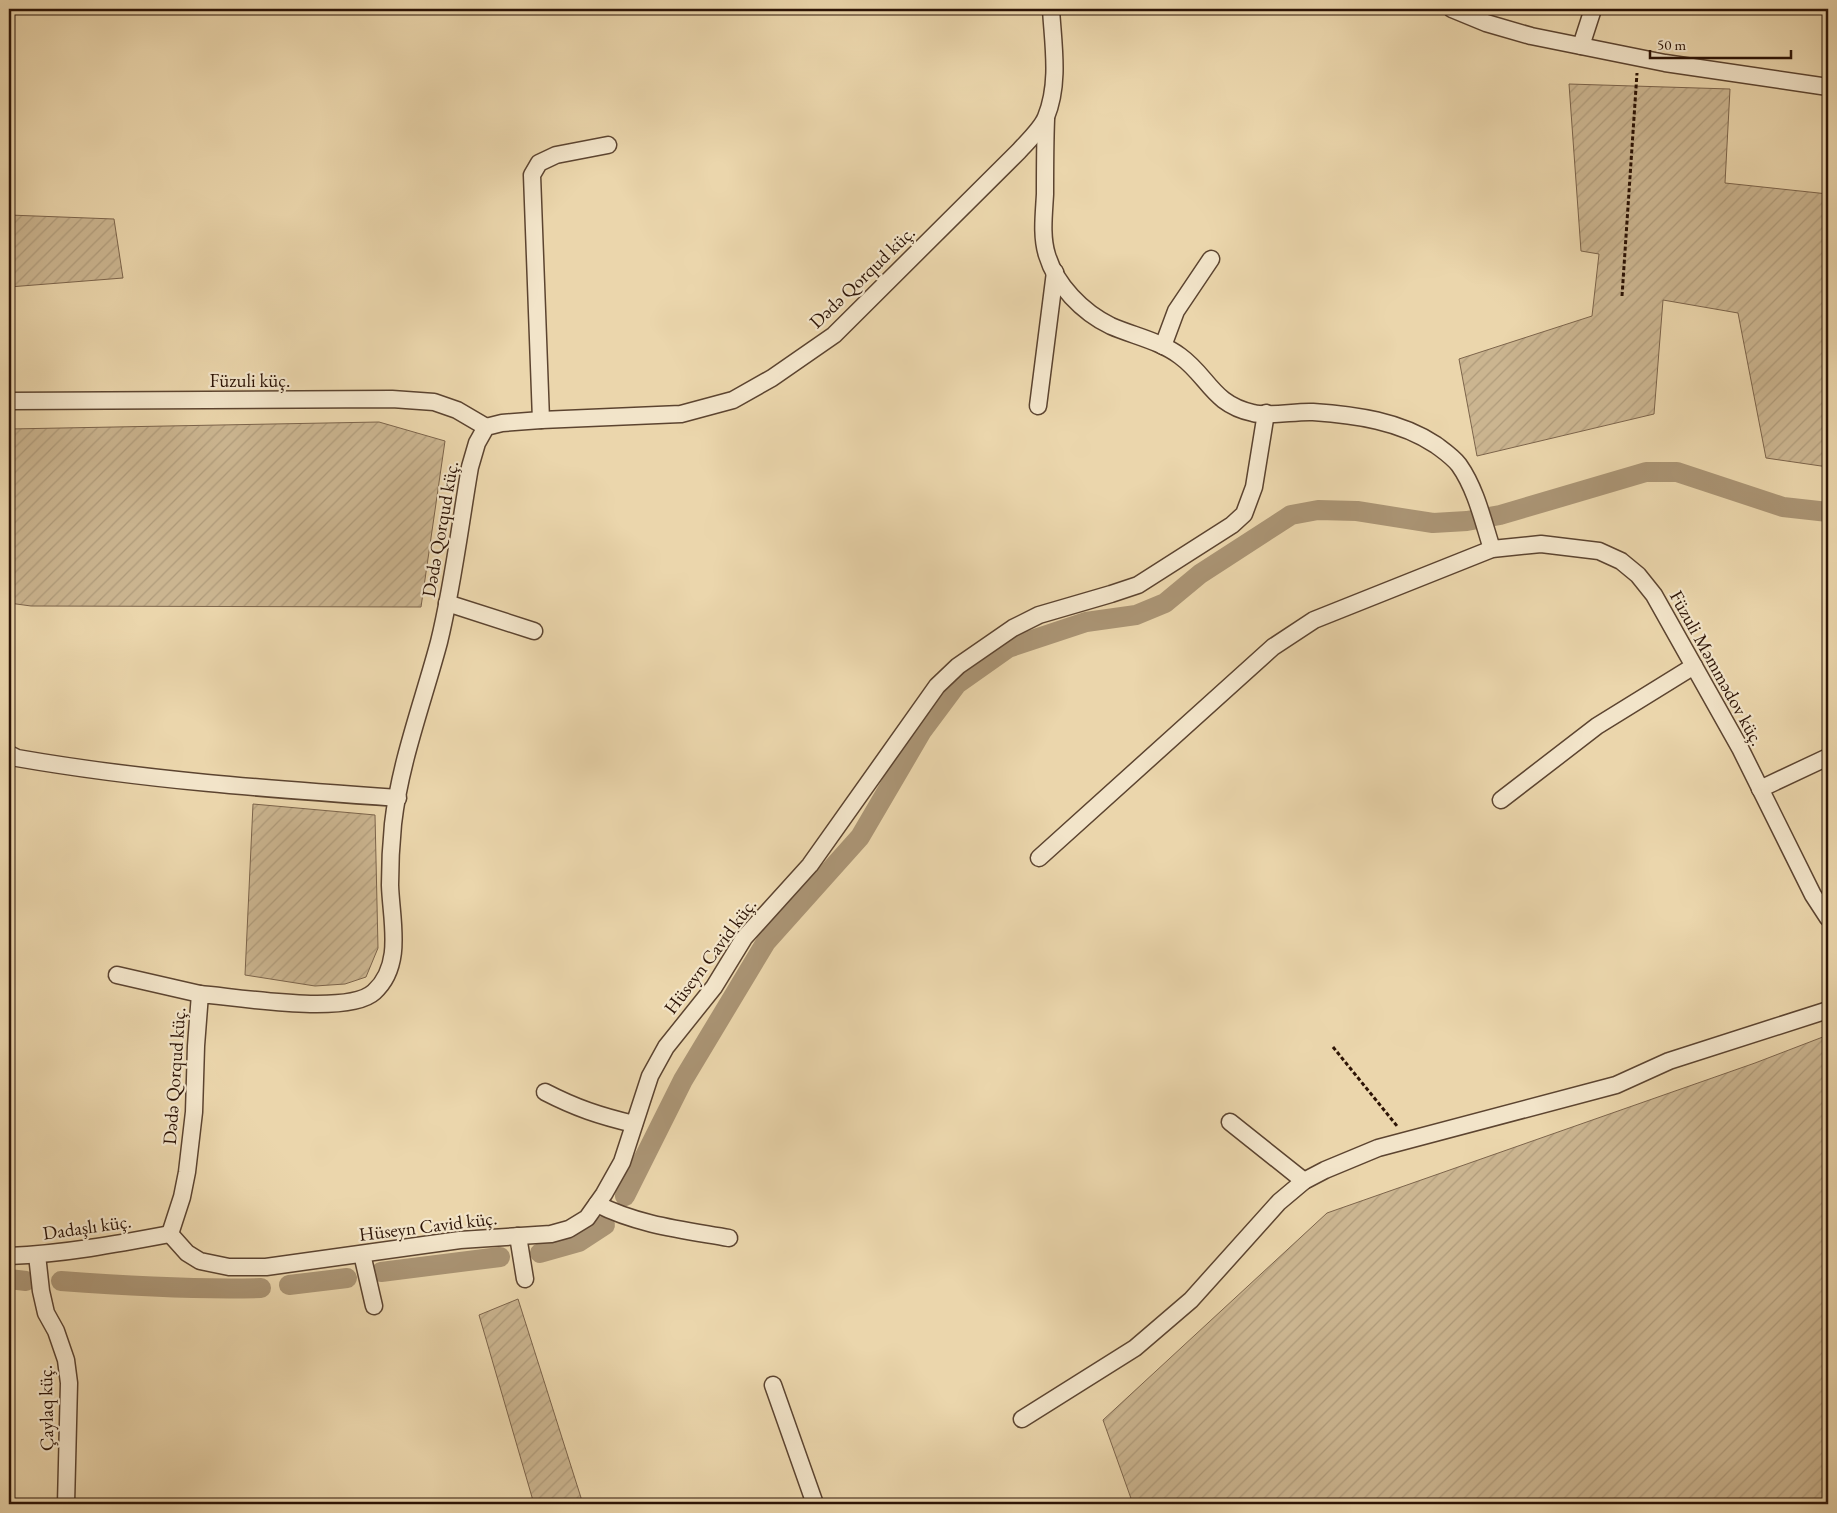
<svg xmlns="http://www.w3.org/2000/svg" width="1837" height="1513" viewBox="0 0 1837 1513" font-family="'EB Garamond',serif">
  <defs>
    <pattern id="garden-furrows" width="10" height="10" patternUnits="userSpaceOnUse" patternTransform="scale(1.25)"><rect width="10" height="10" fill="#cbb590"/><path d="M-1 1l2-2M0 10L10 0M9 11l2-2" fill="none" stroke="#af9b7b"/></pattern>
  </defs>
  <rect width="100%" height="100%" fill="#ebd6ac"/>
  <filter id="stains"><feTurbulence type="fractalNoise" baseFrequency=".004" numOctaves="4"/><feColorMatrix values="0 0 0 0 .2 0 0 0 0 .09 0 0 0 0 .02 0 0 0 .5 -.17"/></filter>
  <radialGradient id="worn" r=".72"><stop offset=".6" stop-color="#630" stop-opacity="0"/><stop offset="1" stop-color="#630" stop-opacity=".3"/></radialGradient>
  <!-- garden -->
  <g fill="url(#garden-furrows)" stroke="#7c644b">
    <path d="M1569 84 1730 89 1725 183 1828 194V467L1766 458 1738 313 1663 300 1654 414 1477 456 1459 359 1592 316 1599 254 1581 251Z"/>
    <path d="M9 215 114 219 123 278 9 287Z"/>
    <path d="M379 422 445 441 421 607 31 606 9 603V429Z"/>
    <path d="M253 804 375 815 378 948 366 977 345 984 315 986 245 975Z"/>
    <path d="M1828 1035V1504H1133L1103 1420 1327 1213 1755 1063Z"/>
    <path d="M518 1299 583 1504H534L479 1315Z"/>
  </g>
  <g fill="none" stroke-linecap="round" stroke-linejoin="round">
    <!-- canal -->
    <g stroke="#aa9474" stroke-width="20">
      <path d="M625 1196 683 1080 766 942 860 837 922 731 957 684 1008 648 1086 622 1136 615 1165 603 1200 574 1291 515 1318 510 1357 511 1433 523 1467 521 1500 515 1646 472H1677L1783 507 1828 512"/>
      <path d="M540 1253 579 1242 605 1225"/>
      <path d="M381 1272 500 1257"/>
      <path d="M9 1279 26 1281"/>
      <path d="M61 1281C128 1286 194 1290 261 1288"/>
      <path d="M289 1285 347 1278"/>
    </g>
    <!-- minor casing -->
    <g stroke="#5c4430" stroke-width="19">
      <g id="minor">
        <path d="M1452 9 1486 23 1531 36 1665 63 1828 87"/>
        <path d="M1581 46 1593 9"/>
        <path d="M1046 119C1045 144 1045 169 1045 194 1044 214 1041 236 1047 255 1056 285 1082 312 1111 326 1134 336 1160 341 1180 356 1209 377 1212 404 1253 413 1268 417 1296 411 1313 412 1356 415 1400 421 1436 445 1444 451 1453 457 1459 465 1476 489 1483 521 1492 549"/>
        <path d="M1163 346 1176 311 1211 259"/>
        <path d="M9 401 392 399 434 402 457 410 486 427"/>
        <path d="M1038 406 1055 272"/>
        <path d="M541 420 532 175 539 163 556 155 608 145"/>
        <path d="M447 603 534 631"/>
        <path d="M9 754 17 758C143 780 270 789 398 798"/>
        <path d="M1760 789 1828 757"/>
        <path d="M1501 800 1597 726 1694 666"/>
        <path d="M1039 858 1273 647 1314 620 1492 549 1541 544 1599 551 1621 561 1638 575 1654 595 1740 748 1813 895 1828 918"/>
        <path d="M117 975 200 994"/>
        <path d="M545 1092C576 1108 600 1116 634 1124"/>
        <path d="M1230 1122 1304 1181"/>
        <path d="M597 1204C638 1225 684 1230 729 1238"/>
        <path d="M170 1234 182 1197 187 1172 194 1112 196 1046 200 994C237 997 348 1016 374 992 404 965 391 920 390 885 390 865 391 844 393 824 400 762 423 702 439 642 453 585 460 525 470 467L477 443 486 427 502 423 541 420 681 414 733 400 772 378 834 335 1019 151C1027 142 1042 128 1046 117 1060 83 1053 44 1051 9"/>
        <path d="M170 1234 187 1253 200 1261 229 1267H266L460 1240 551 1234 569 1229 587 1218 604 1194 622 1162 650 1076 666 1047 714 987 744 938 810 865 937 686 958 666 1013 628 1039 615 1111 594 1138 585 1232 525 1244 514 1254 487 1266 413"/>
        <path d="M518 1236 525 1279"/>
        <path d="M362 1254 374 1306"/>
        <path d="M37 1255 41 1291 46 1313 56 1331 66 1360 69 1383 66 1504"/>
        <path d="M9 1256C63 1254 117 1244 170 1234"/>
        <path d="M773 1385 815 1504"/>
        <path d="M1022 1419 1135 1348 1191 1300 1279 1202 1304 1181 1325 1170 1378 1148 1616 1085 1669 1061 1828 1010"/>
      </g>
    </g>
    <!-- path -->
    <g stroke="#2d1406" stroke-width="3" stroke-dasharray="4 2.5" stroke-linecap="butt">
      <path d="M1622 296 1637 73"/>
      <path d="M1333 1047 1397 1126"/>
    </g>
    <!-- minor -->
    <use href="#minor" stroke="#f2e4c9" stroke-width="16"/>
  </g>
  <g text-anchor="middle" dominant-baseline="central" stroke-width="4.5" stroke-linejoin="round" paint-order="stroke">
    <!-- street labels -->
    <g font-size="19" fill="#2d1406" stroke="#f2e4c9">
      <text transform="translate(862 277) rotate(-44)">Dədə Qorqud küç.</text>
      <text x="250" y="380">Füzuli küç.</text>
      <text transform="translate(440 529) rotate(-80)">Dədə Qorqud küç.</text>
      <text transform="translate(1717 668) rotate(61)">Füzuli Məmmədov küç.</text>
      <text transform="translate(710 956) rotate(-53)">Hüseyn Cavid küç.</text>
      <text transform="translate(174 1076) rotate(-86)">Dədə Qorqud küç.</text>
      <text transform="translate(428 1226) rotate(-7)">Hüseyn Cavid küç.</text>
      <text transform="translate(87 1227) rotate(-8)">Dadaşlı küç.</text>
      <text transform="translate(46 1408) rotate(-91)">Çaylaq küç.</text>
    </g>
  </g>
  <!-- margin -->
  <rect width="1837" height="1513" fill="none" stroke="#ebd6ac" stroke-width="30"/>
  <rect x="10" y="10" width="1817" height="1493" fill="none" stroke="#2d1406" stroke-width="2.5"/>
  <rect x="15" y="15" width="1807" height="1483" fill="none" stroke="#2d1406"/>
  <!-- scale -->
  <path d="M1650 50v8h141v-8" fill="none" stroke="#2d1406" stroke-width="2.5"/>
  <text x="1657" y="50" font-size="15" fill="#2d1406" stroke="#f2e4c9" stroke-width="4" paint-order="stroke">50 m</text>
  <rect width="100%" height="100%" filter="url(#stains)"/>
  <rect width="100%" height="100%" fill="url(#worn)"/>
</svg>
